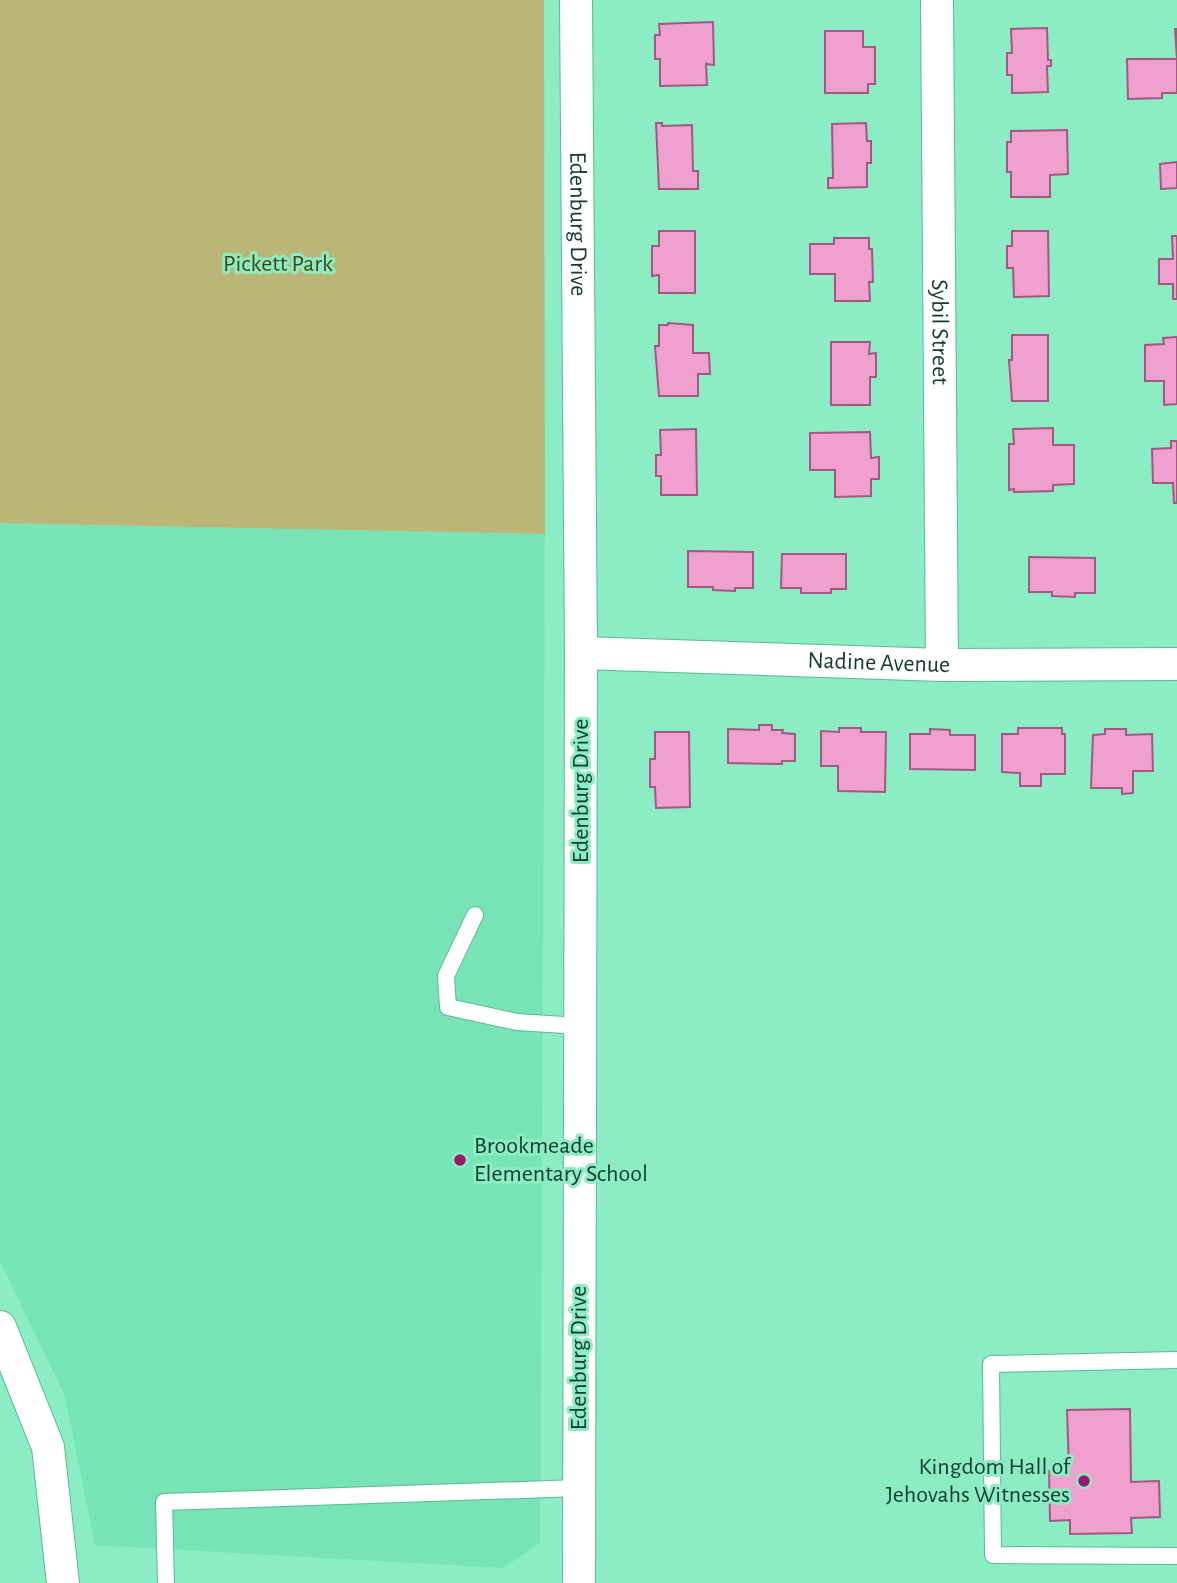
<svg xmlns="http://www.w3.org/2000/svg" width="1177" height="1583" viewBox="0 0 1177 1583" font-family="'Alegreya Sans',sans-serif">
  <rect width="100%" height="100%" fill="#8cecc3"/>
  <!-- built -->
  <path fill="#78e3b6" d="M0 523 545 534 540 1543 503 1568 95 1545 65 1396 0 1261Z"/>
  <!-- green -->
  <path fill="#bbb678" d="M0 0H544L545 534 0 523Z"/>
  <!-- building -->
  <g fill="#efa0cd" stroke="#a15984" stroke-width="2">
    <path d="M713 22 714 65 706 64 707 85 660 86V59H655V35H660L659 24Z"/>
    <path d="M1047 28 1048 60H1051V66H1047L1048 92 1012 93V75H1007V53H1012L1011 29Z"/>
    <path d="M1175 29H1177V93H1162V98L1128 99 1127 59H1177Z"/>
    <path d="M825 31H863V47H875V84H868V93H825Z"/>
    <path d="M656 123H662V126L692 125 693 171H698V189H659Z"/>
    <path d="M866 123 867 141H871V163H867V187L828 188V178H833L832 124Z"/>
    <path d="M1067 130 1068 174 1050 175V197H1011V172H1007V142H1011V131Z"/>
    <path d="M1177 162V188L1161 189 1160 164Z"/>
    <path d="M659 231H695V293H659V275L652 276V246H659Z"/>
    <path d="M1012 231H1048L1049 296 1014 297 1013 268H1007V246H1012Z"/>
    <path d="M1172 236H1177V299H1173V284H1159V259H1173Z"/>
    <path d="M834 238H869V249H872L873 282H869L870 301H835V274H810V244H834Z"/>
    <path d="M668 323 693 325V353H709L710 374H698V396H659L655 346H659V325H668Z"/>
    <path d="M1012 335H1048V401H1012L1009 360H1012Z"/>
    <path d="M1177 337V404L1164 405V381H1145V345L1164 344 1163 338Z"/>
    <path d="M831 342H870L869 354 876 353V377H870V405H831Z"/>
    <path d="M1053 428V445H1074V484L1053 485V491L1014 492V489L1009 490V444H1014L1013 429Z"/>
    <path d="M696 429 697 495H661V476H656V455H661L660 430Z"/>
    <path d="M870 432 871 458 879 457V479H871V496L835 497V470H810V433Z"/>
    <path d="M1171 441H1177V503H1174L1173 483H1153L1152 449 1171 448Z"/>
    <path d="M688 551 753 552V588H735V591L713 590V587H688Z"/>
    <path d="M782 554H846V589H831V593H801V588H781Z"/>
    <path d="M1029 557 1095 558V593H1075V597L1052 596V592H1029Z"/>
    <path d="M759 725H772V730H783L782 733 795 734V761H782V764L728 763V729L759 730Z"/>
    <path d="M839 728H861V732H886L885 792 838 791V766H821V731L839 732Z"/>
    <path d="M1018 728H1062V734H1065V774H1041V786H1020V773L1002 772V734H1018Z"/>
    <path d="M930 729 950 730V735H975V770L910 769V734H930Z"/>
    <path d="M1105 729H1126V735L1152 734 1153 771H1133V793L1122 794V788H1091L1093 735 1105 734Z"/>
    <path d="M655 732H689L690 807 656 808 655 787H650V759H655Z"/>
    <path d="M1130 1409 1131 1482 1159 1481 1160 1517 1131 1518 1132 1533 1070 1534V1520L1050 1521 1049 1471 1069 1470 1067 1410Z"/>
  </g>
  <g fill="none" stroke-linecap="round" stroke-linejoin="round">
    <!-- lane casing -->
    <g stroke="#59ba92" stroke-width="18">
      <g id="lane">
        <path d="M475 915 446 976 448 1007 517 1022 580 1026"/>
        <path d="M1177 1360 991 1364 993 1555 1177 1556"/>
        <path d="M166 1583 164 1502 579 1488"/>
      </g>
    </g>
    <!-- street casing -->
    <g stroke="#59ba92" stroke-width="34">
      <g id="street">
        <path id="s1" d="M576 0 581 653 579 1583"/>
        <path id="s2" d="M937 0 942 665"/>
        <path id="s3" d="M581 653 942 665 1177 664"/>
        <path d="M0 1327 48 1447 63 1583"/>
      </g>
    </g>
    <!-- lane -->
    <use href="#lane" stroke="#fff" stroke-width="16"/>
    <!-- street -->
    <use href="#street" stroke="#fff" stroke-width="32"/>
  </g>
  <!-- markers -->
  <g fill="#981970" stroke="#8cecc3" stroke-width="2.5">
    <circle cx="460" cy="1160" r="7"/>
    <circle cx="1084" cy="1481" r="7"/>
  </g>
  <g text-anchor="middle" dominant-baseline="central" stroke-width="6" stroke-linejoin="round" paint-order="stroke">
    <!-- street labels -->
    <g font-size="24" fill="#123c2c" stroke="#8cecc3">
      <text stroke="none"><textPath href="#s1" startOffset="224">Edenburg Drive</textPath></text>
      <text stroke="none"><textPath href="#s2" startOffset="332">Sybil Street</textPath></text>
      <text stroke="none"><textPath href="#s3" startOffset="298">Nadine Avenue</textPath></text>
      <text transform="translate(581 791) rotate(-90)">Edenburg Drive</text>
      <text transform="translate(579 1358) rotate(-90)">Edenburg Drive</text>
    </g>
    <!-- park labels -->
    <g font-size="24" fill="#484415" stroke="#8cecc3">
      <text x="278" y="264">Pickett Park</text>
    </g>
    <!-- poi labels -->
    <g font-size="24" fill="#123c2c" stroke="#8cecc3" text-anchor="start">
      <text x="474" y="1146">Brookmeade<tspan x="474" dy="28">Elementary School</tspan></text>
      <text x="1070" y="1467" text-anchor="end">Kingdom Hall of<tspan x="1070" dy="28">Jehovahs Witnesses</tspan></text>
    </g>
  </g>
</svg>
